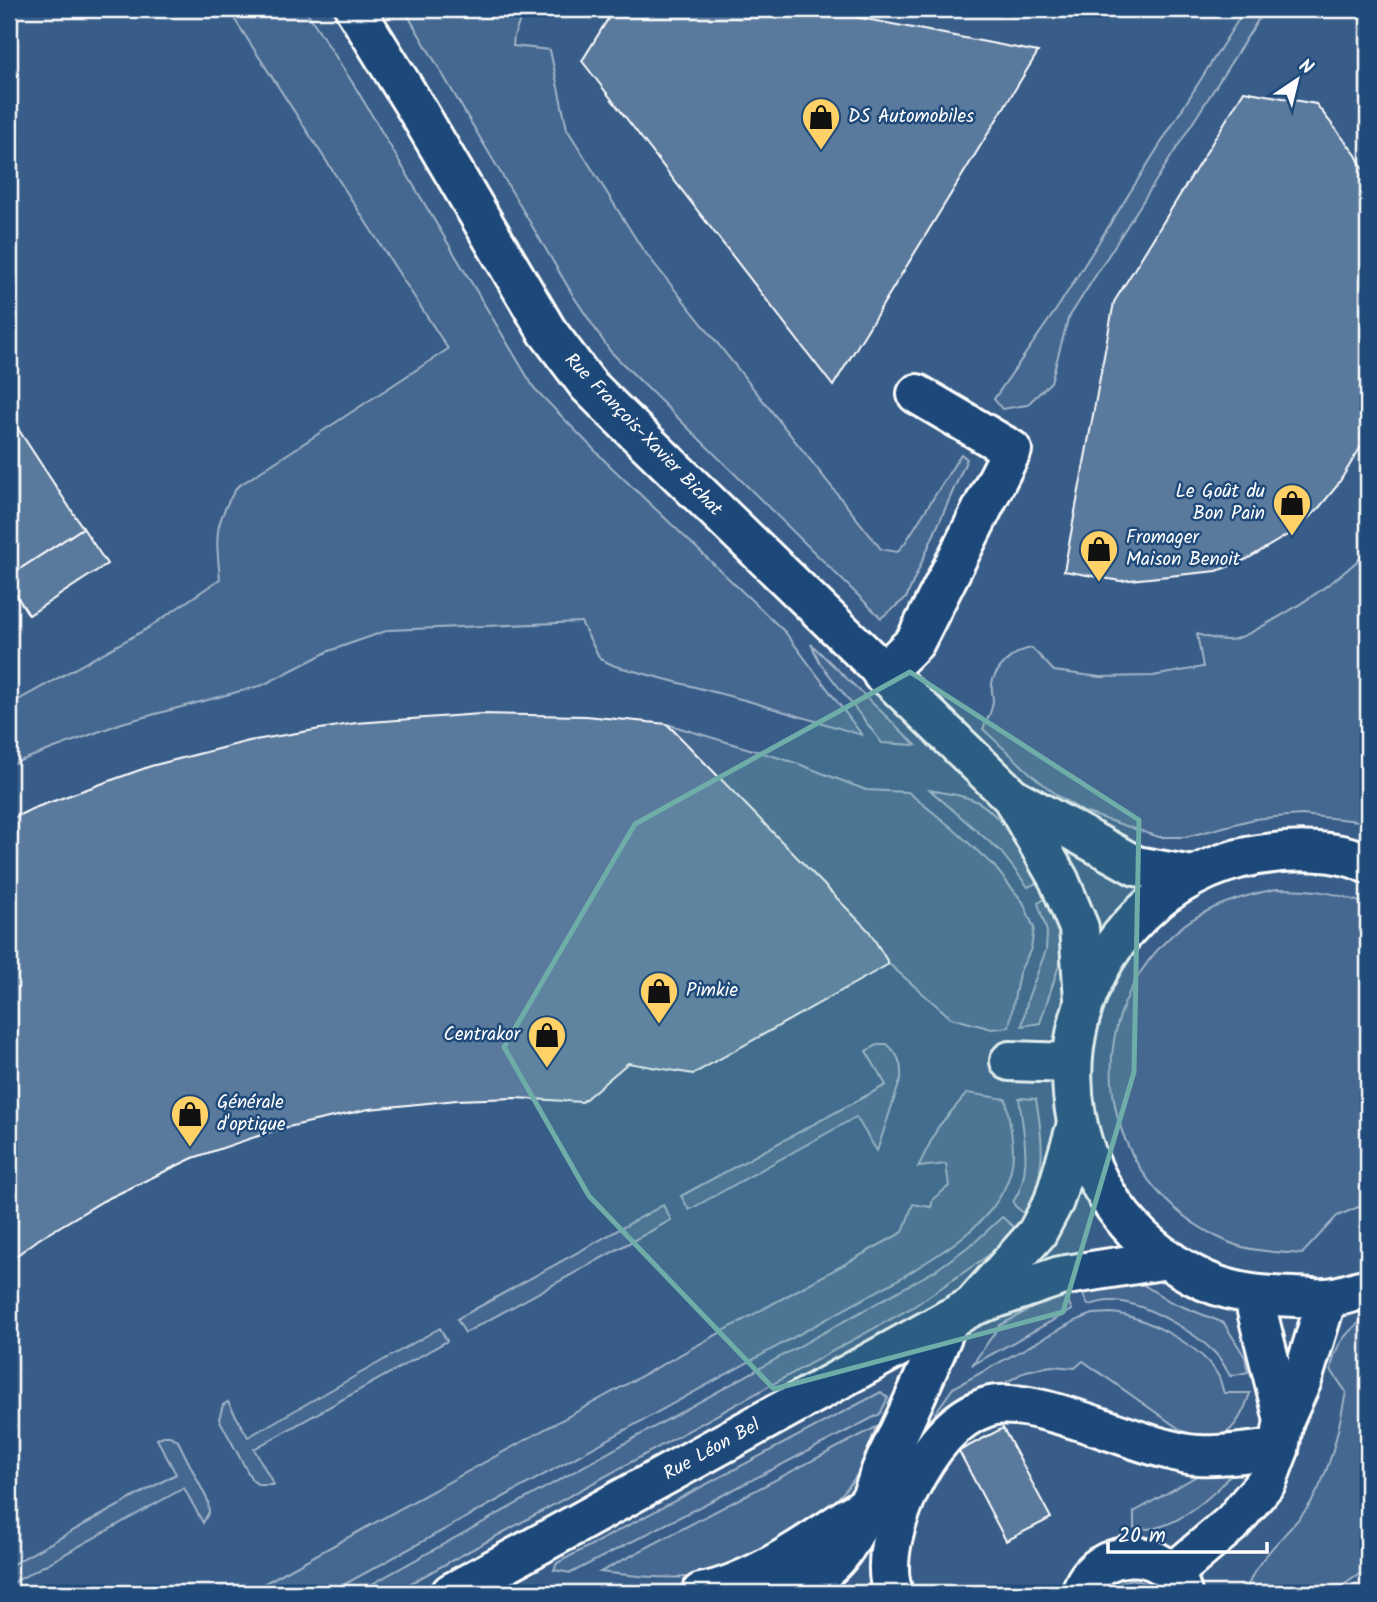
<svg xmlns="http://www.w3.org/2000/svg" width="1377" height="1602" viewBox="0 0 1377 1602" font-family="Kalam,sans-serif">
  <rect width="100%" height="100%" fill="#28517f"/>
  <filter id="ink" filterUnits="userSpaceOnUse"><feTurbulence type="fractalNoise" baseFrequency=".0143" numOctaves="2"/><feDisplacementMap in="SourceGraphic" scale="14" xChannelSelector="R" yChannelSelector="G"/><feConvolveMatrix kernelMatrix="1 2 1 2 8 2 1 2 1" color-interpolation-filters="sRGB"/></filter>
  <g filter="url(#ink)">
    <!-- built -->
    <rect fill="#375d88" x="9" y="9" width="1359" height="1584"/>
    <!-- green -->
    <g fill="#446890" stroke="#a2b4c8" stroke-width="2">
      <path d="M228 9H305L354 85 534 388 606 462 785 632 862 735 748 701 615 666 600 659 581 622 389 630 329 651 263 685 122 723 9 765V705L145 630 220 579C216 536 213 525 237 487L448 349Z"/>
      <path d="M404 9H524L514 36 513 46 550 50 567 129 641 247 881 549 897 552 905 543 961 454 967 459 906 598 881 618 610 351 574 297Z"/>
      <path d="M1245 9H1265L1068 319 1051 382 1027 405 1002 409 994 399 1058 307Z"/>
      <path d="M1368 551V822L1302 815 1276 817 1254 819 1186 837H1159L1084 812 1057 795 1032 775 983 729C987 720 992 711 993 702 993 694 990 688 993 679 1000 664 1016 650 1032 648L1054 671 1100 677 1153 676 1203 667 1197 634C1209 638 1223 642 1235 639 1247 636 1259 628 1270 622 1306 602 1338 580 1368 551Z"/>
      <path d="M811 644 916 745 882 743 820 663Z"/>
      <path d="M667 724 796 763 866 790 908 792 951 827 994 866 1023 902 1034 928 1031 949 1019 973 1009 1027 992 1029 951 1018 889 964 869 931Z"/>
      <path d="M930 790C944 793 965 795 978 802 998 813 1033 859 1045 879L1028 887 1001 852Z"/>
      <path d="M1277 889C1313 889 1335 892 1368 905V1203L1337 1216 1302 1254C1278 1252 1250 1252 1228 1242 1096 1185 1069 1016 1184 925 1211 905 1245 895 1277 889Z"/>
      <path d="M1054 894 1066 944 1040 1023 1022 1026 1028 998 1046 950 1047 932 1038 903Z"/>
      <path d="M879 1044H887C898 1054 902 1063 901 1078L877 1151 856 1117 689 1210 681 1196 886 1085 866 1051Z"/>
      <path d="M967 1093 1006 1099C1008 1116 1013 1135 1013 1153 1012 1216 942 1252 896 1281L329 1593H247L903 1232 913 1204 931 1207 933 1199 949 1186 946 1164 918 1167 938 1127Z"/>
      <path d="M1019 1098 1036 1099C1044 1146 1046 1170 1026 1215L1015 1206 1013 1202C1034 1172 1023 1132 1019 1098Z"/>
      <path d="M663 1205 671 1220 465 1333 457 1319Z"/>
      <path d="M1002 1217 1015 1228 989 1255 913 1307 393 1593H356L936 1270 976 1241Z"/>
      <path d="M1139 1282 1171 1302 1224 1323 1245 1357 1248 1372 1230 1376C1226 1369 1222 1360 1215 1353 1193 1331 1142 1300 1109 1301 1102 1301 1094 1304 1088 1305L1081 1291Z"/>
      <path d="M1064 1291 1072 1310 972 1365 1000 1325Z"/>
      <path d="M1111 1313C1144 1316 1203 1346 1219 1377 1221 1382 1222 1388 1224 1393H1250C1240 1424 1224 1449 1188 1435L1083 1361 1075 1368 1051 1366 1026 1371 942 1419 935 1413 953 1388 1075 1321 1093 1314Z"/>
      <path d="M1368 1316V1568L1332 1593H1246C1253 1558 1293 1532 1312 1501 1332 1466 1338 1431 1346 1392L1331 1370C1334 1345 1348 1330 1368 1316Z"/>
      <path d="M440 1328 447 1341 254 1449 274 1485H259L252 1480 219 1419 223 1405 228 1402 248 1437Z"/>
      <path d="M881 1392 888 1398 880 1414 571 1573 554 1570 557 1563Z"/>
      <path d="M876 1427C870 1444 865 1461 856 1476 828 1519 751 1564 701 1575 674 1581 627 1575 600 1572Z"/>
      <path d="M163 1436H170L178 1441 208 1501 209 1512 203 1523 184 1488 9 1585V1566L176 1474 157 1439Z"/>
      <path d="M1216 1465 1229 1476C1216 1494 1183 1520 1162 1526 1152 1530 1144 1529 1134 1528V1512Z"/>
      <path d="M1131 1579 1148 1584 1156 1593H1107L1115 1585Z"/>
    </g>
    <!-- building -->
    <g fill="#5a7a9d" stroke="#fff" stroke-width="2">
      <path d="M614 9H814L1038 52 833 386 582 61Z"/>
      <path d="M1244 91 1316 104 1356 155 1368 179V390L1361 439 1365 440 1337 486 1318 509 1294 531 1247 559 1217 571 1120 581 1064 571 1114 302Z"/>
      <path d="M1368 390V423L1365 440 1361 439Z"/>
      <path d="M9 415 83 528 9 576Z"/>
      <path d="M83 528 107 564 29 615 9 584V576Z"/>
      <path d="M480 714 586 716 667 724 869 931 889 964 693 1074 628 1063 582 1102 515 1098 457 1100 369 1109 279 1129 193 1158 103 1201 39 1239 9 1261V820L34 808 151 766 249 741 356 723Z"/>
      <path d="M1003 1428 1051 1518 1006 1541 959 1451Z"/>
    </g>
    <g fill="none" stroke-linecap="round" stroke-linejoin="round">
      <!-- minor casing -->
      <g stroke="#fff" stroke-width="44">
        <g id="minor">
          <path d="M355 9 416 108 547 331 588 385 613 410 1012 797 1059 880 1079 928 1084 999"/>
          <path d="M882 674 915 642 1012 450 917 394"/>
          <path d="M1012 797 1136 866 1192 876"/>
          <path d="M1368 864C1333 846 1276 850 1238 859 1196 870 1157 895 1128 928 1032 1038 1064 1206 1193 1275 1226 1293 1259 1296 1295 1297 1306 1297 1317 1299 1327 1298 1341 1297 1355 1291 1368 1288"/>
          <path d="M1010 1061 1071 1063"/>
          <path d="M1253 1295 1284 1420"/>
          <path d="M974 1304 1037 1233 1054 1201 1077 1124"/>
          <path d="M1172 1574 1233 1522 1267 1481 1279 1449 1284 1420 1302 1380 1327 1298"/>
          <path d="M451 1593 973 1306 1060 1276 1168 1259"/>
          <path d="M701 1593C749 1584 803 1548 844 1520 851 1515 864 1509 869 1501 875 1491 878 1477 883 1466 906 1418 929 1369 949 1319"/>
          <path d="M792 1593C833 1568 845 1555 865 1510"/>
          <path d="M893 1593C882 1562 896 1519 909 1490 925 1457 950 1419 987 1407 1029 1394 1123 1439 1167 1449 1177 1452 1189 1455 1199 1455 1222 1457 1254 1451 1279 1449"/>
          <path d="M1081 1593C1095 1545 1169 1544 1182 1593"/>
        </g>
      </g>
      <!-- minor -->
      <use href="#minor" stroke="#1f4a7a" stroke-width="38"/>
    </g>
  </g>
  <!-- marked area -->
  <path fill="#6fada8" fill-opacity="0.2" stroke="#6fada8" stroke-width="5" stroke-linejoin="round" d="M910 672 1139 820 1134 1072 1063 1312 774 1389 589 1196 504 1047 635 824Z"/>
  <!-- icons -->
  <defs>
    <g id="shop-pin" transform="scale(2.0125)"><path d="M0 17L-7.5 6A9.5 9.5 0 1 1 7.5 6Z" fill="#ffd166" stroke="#1f4a7a"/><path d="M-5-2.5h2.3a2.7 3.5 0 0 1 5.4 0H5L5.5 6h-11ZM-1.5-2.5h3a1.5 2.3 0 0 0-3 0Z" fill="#111"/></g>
  </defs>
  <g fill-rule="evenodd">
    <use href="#shop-pin" x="821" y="117"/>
    <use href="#shop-pin" x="1292" y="503"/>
    <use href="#shop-pin" x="1099" y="549"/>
    <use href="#shop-pin" x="659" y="991"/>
    <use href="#shop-pin" x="547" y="1035"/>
    <use href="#shop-pin" x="190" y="1114"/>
  </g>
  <g text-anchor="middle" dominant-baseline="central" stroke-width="5" stroke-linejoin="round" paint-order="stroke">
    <!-- poi labels -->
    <g font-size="19" fill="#fff" stroke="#1f4a7a" text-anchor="start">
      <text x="848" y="117">DS Automobiles</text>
      <text x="1265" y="492" text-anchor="end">Le Goût du<tspan x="1265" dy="22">Bon Pain</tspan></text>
      <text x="1126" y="538">Fromager<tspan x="1126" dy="22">Maison Benoit</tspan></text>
      <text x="686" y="991">Pimkie</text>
      <text x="520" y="1035" text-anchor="end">Centrakor</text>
      <text x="217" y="1103">Générale<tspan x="217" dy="22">d'optique</tspan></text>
    </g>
    <!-- street labels -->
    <g font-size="19" fill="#fff" stroke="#1f4a7a">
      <text transform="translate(643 435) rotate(46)">Rue François-Xavier Bichat</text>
      <text transform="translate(712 1450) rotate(-29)">Rue Léon Bel</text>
    </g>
  </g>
  <!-- margin -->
  <rect width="1377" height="1602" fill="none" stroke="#1f4a7a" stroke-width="35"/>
  <rect x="18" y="18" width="1342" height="1567" fill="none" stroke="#fff" stroke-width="2.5" filter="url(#ink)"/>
  <!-- north arrow -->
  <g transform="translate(1297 80) rotate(35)" stroke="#1f4a7a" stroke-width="5" paint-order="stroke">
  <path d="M0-5L12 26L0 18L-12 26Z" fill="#ffffff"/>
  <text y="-10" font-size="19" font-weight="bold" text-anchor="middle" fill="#ffffff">N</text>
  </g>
  <!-- scale -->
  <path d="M1108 1542v10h159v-10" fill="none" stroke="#ffffff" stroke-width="3.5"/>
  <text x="1118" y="1542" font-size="21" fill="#ffffff" stroke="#1f4a7a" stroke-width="5" paint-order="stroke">20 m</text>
</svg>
